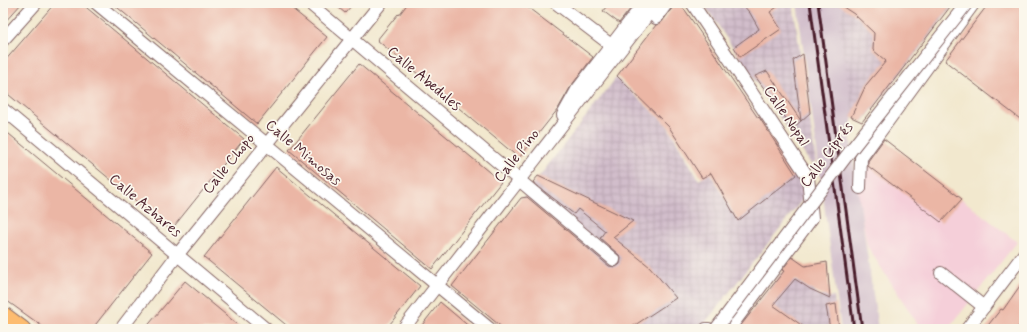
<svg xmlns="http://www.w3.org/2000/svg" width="1027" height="332" viewBox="0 0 1027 332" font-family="Mynerve,sans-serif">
  <defs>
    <pattern id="industrial-grid" width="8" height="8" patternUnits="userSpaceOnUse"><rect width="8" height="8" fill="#d1bdcb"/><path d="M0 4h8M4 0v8" fill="none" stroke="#b5a2ae"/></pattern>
  </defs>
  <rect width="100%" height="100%" fill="#fbf7ec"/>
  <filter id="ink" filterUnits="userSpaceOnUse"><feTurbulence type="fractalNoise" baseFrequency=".025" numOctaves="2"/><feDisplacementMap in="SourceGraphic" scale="8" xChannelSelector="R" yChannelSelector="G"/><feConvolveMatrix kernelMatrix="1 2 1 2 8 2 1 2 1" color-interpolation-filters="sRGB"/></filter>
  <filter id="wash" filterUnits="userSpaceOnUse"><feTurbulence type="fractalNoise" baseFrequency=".012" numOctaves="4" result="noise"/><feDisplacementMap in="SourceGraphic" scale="16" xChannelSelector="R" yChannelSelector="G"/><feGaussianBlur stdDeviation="0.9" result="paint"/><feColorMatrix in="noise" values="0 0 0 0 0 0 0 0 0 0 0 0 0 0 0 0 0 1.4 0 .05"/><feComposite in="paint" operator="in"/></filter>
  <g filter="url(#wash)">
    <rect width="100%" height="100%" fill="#f2e8ce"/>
    <!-- built -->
    <path fill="#f5cfd9" d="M866 164 941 222 962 199 1017 242 948 329H921L867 246 855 178Z"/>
    <!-- industrial -->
    <g fill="url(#industrial-grid)">
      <path d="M703 3H793L816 162 811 164Z"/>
      <path d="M836 3H955L863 122 851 117 838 28Z"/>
      <path d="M616 78 667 125 699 180 710 173 737 220 796 175 807 194 700 329H504L453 287Z"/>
      <path d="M782 272 821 296 834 297 838 329H738Z"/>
    </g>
    <!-- railway -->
    <path fill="#d1bdcb" d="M797 3H839L844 5 839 26 853 114 850 135 878 329H841Z"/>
    <g id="blocks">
      <!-- building -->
      <g fill="#ebb6a5">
        <path d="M3 3H22L3 24Z"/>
        <path d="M55 3H81L244 139 171 230 3 90V63Z"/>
        <path d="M112 3H285L327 37 257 124Z"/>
        <path d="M333 3H354L345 13Z"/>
        <path d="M408 3H522L593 57 571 86 558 109 519 158 377 40 398 14 399 15Z"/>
        <path d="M609 3H635L619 23 603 11Z"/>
        <path d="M674 3H676L685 10 758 118 759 117 796 175 738 221 711 173 702 178 669 127 617 76 656 25 662 22 673 7Z"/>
        <path d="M741 3H783L770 12 781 29 740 57 734 47 759 29 750 13Z"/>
        <path d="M837 3H953L862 122 851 117 866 85 886 61 873 50 874 33 854 14Z"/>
        <path d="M989 3H1024V122L945 61Z"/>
        <path d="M803 54 810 113 801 121 793 60Z"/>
        <path d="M359 64 501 182 432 269 289 150Z"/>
        <path d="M767 71 801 121 793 128 755 76Z"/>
        <path d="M3 129 152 253 92 329H46L3 298Z"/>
        <path d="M884 139 962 199 941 222 868 166V161Z"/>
        <path d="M276 167 420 286 386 329H291L204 257Z"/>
        <path d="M538 176 633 221 613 237 650 267 676 298 629 329H504L452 286 521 198 527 197 609 266 616 267 620 264 621 258 619 255 600 238 605 231 578 209 574 214 545 192 533 182Z"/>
        <path d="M792 257 805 266 827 262 830 298 810 289 795 279 773 305 807 329H738L784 271 782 270Z"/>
        <path d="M1024 280V324L1014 329H985L1001 309 1003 310Z"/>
        <path d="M185 281 243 329H145Z"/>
        <path d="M440 302 472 329H419Z"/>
        <path d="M836 304 839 329H830L826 306Z"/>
      </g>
    </g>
  </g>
  <g filter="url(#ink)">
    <use href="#blocks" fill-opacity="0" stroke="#856564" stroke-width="1"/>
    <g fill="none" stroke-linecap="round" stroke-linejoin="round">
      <!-- minor casing -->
      <g stroke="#856564" stroke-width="14">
        <g id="minor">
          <path d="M96 3 490 329"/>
          <path d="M309 3 614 260"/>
          <path d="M556 3 611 45"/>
          <path d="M692 3 808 177 812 218 729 329"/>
          <path d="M656 18 667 3"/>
          <path d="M3 40 36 3"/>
          <path d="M3 109 266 329"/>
          <path d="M563 115 577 90 644 3"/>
          <path d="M860 188 861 158 974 3"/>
          <path d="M941 273 984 307"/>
          <path d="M121 329 178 254 381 3"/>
          <path d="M403 329 657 3"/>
          <path d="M706 329H709"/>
          <path d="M967 329 1024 254"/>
        </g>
      </g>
      <!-- major casing -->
      <g stroke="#856564" stroke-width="17">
        <path id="major" d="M3 314 23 329"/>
      </g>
      <!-- minor -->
      <use href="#minor" stroke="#fff" stroke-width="12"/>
      <!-- major -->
      <use href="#major" stroke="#fdbc6f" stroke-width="15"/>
      <!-- rail -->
      <g stroke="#4a1f2b" stroke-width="3">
        <path d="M810 3 854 329"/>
        <path d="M818 3 862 329"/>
      </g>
      <!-- minor-bridge casing -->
      <g stroke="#856564" stroke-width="14" stroke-linecap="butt">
        <path id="minor-bridge" d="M716 329 851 150 967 3"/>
      </g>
      <!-- minor-bridge -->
      <use href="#minor-bridge" stroke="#fff" stroke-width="12"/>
    </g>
  </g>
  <g text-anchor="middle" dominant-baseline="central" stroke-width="3.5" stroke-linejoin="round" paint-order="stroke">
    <!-- street labels -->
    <g font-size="15" fill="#4a1f2b" stroke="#fbf7ec">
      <text transform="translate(424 79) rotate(40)">Calle Abedules</text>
      <text transform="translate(786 116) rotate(56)">Calle Nopal</text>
      <text transform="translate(303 153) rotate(40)">Calle Mimosas</text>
      <text transform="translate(827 155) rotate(-53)">Calle Ciprés</text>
      <text transform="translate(517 156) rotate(-52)">Calle Pino</text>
      <text transform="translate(229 164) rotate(-51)">Calle Chopo</text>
      <text transform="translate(145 206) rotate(40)">Calle Azhares</text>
    </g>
  </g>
  <!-- margin -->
  <rect width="1027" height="332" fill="none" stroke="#fbf7ec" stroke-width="16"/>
</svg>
